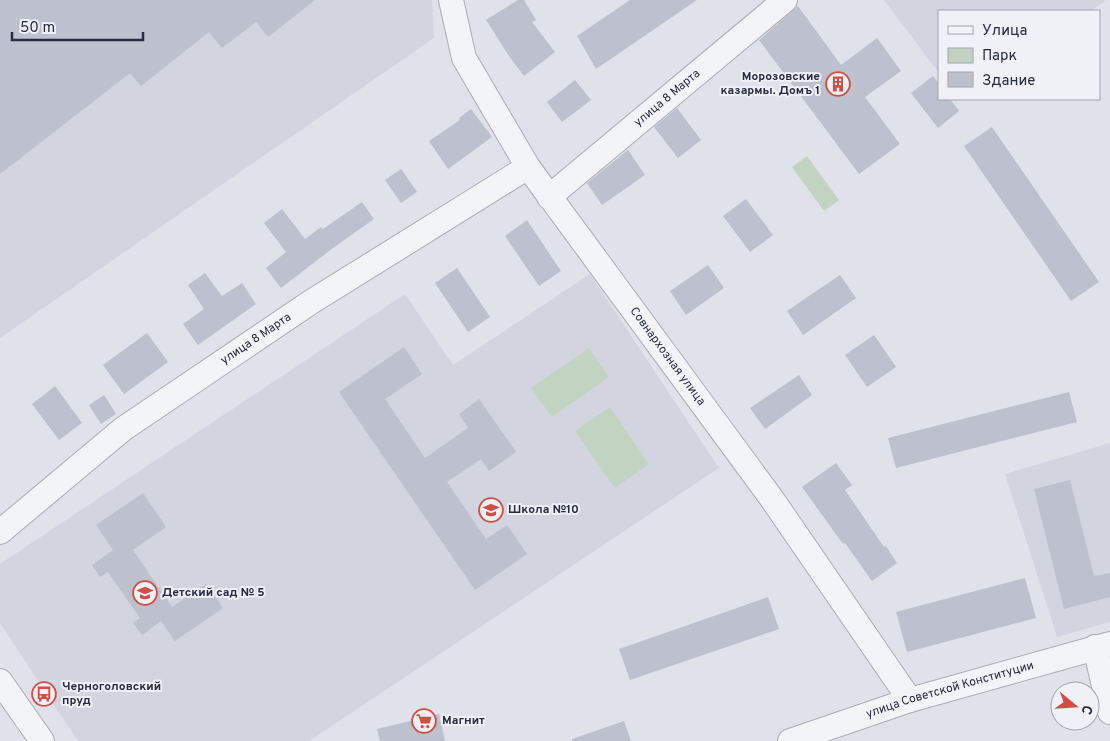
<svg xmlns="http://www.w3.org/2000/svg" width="1110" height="741" viewBox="0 0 1110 741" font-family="Overpass,sans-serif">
  <rect width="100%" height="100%" fill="#e0e2ea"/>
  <!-- built -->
  <g fill="#d2d4df">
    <path d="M0 0H432L434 38 0 338Z"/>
    <path d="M884 0H1106L1091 11H939V73Z"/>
    <path d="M590 274 719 468 309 741H78L0 623V564L405 294 453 365Z"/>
    <path d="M1110 443V622L1057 637 1005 474Z"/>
  </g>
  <!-- green -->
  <g fill="#c2d4c1">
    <path d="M807 156 839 200 824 211 792 167Z"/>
    <path d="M589 348 609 377 552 417 531 388Z"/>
    <path d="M610 407 649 464 615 488 575 431Z"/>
  </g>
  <!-- building -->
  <g fill="#bdc0cd">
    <path d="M0 0H315L268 37 256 22 222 48 209 32 141 86 130 73 0 174Z"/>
    <path d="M518 0H524L536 20 532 22 555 52 524 76 509 56 486 20Z"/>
    <path d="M630 0H697L596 69 577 36Z"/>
    <path d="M798 6 841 65 877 38 901 71 865 97 900 144 859 174 759 40Z"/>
    <path d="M933 76 939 84V99H950L959 111 938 128 911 93Z"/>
    <path d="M575 80 591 100 562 122 547 102Z"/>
    <path d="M677 108 701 140 678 158 654 127Z"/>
    <path d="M471 109 492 137 448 169 429 141 460 120 459 118Z"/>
    <path d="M992 127 1099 282 1071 301 964 146Z"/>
    <path d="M628 150 645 175 602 205 587 183Z"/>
    <path d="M401 169 417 192 401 203 385 180Z"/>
    <path d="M746 199 773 235 750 252 723 216Z"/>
    <path d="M362 202 374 219 333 248 281 288 266 268 286 252 264 223 282 209 305 239 321 227 323 229Z"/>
    <path d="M527 220 561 271 539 286 505 236Z"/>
    <path d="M708 265 724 288 686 315 670 291Z"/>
    <path d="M457 268 490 317 468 332 435 283Z"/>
    <path d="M205 273 222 296 242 283 256 304 198 345 183 324 204 309 188 285Z"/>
    <path d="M840 275 856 298 803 335 787 311Z"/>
    <path d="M147 333 168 362 124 394 103 365Z"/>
    <path d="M874 335 896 367 867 387 845 355Z"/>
    <path d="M404 347 422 374 385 399 425 458 468 428 459 414 479 399 516 452 489 471 481 459 447 482 486 539 507 525 527 554 475 590 339 392Z"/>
    <path d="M799 375 812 395 765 429 750 408Z"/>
    <path d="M55 386 82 423 59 440 32 404Z"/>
    <path d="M1069 392 1077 422 896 468 888 438Z"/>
    <path d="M104 395 116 414 101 424 89 405Z"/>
    <path d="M836 463 852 485 845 490 884 547 886 546 897 563 872 581 845 543 843 544 802 487Z"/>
    <path d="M1070 480 1094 576 1110 573V597L1064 609 1034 489Z"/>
    <path d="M143 493 166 527 133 550 172 607 206 584 223 608 175 641 161 621 142 635 133 623 140 618 108 572 100 577 92 565 113 550 96 525Z"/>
    <path d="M1025 578 1036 618 907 652 896 612Z"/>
    <path d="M768 597 779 629 630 680 619 649Z"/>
    <path d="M439 714 445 741H380L377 729Z"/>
    <path d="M624 721 631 741H572V739Z"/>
  </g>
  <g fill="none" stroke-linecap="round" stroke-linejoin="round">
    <!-- minor casing -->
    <g stroke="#a9abb8" stroke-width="26">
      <g id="minor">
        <path id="s1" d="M451 0 464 58 528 167 772 499 910 700"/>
        <path id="s2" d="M549 197 785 0"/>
        <path id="s3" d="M0 532 123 429 311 302 528 167"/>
        <path d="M1095 647 1110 712"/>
        <path d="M0 681 42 741"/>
        <path id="s4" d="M790 741 910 700 1110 644"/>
      </g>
    </g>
    <!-- minor -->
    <use href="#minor" stroke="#f3f4f8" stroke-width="24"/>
  </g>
  <!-- icons -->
  <defs>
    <g id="building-ring" transform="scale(1.25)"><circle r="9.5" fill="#f0f1f7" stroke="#d24e42" stroke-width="1.5"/><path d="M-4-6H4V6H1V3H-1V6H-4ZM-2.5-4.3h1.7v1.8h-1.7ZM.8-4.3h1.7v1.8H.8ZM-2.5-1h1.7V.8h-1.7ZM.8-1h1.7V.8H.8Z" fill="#d24e42"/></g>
    <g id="school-ring" transform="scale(1.25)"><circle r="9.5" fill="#f0f1f7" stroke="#d24e42" stroke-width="1.5"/><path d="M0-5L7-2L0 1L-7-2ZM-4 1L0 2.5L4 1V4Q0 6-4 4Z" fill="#d24e42"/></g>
    <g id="bus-ring" transform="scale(1.25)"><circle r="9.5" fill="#f0f1f7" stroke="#d24e42" stroke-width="1.5"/><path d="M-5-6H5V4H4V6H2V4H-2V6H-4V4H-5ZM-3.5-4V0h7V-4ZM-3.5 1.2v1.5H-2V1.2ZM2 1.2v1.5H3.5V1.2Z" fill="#d24e42"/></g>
    <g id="supermarket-ring" transform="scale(1.25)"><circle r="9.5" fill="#f0f1f7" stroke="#d24e42" stroke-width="1.5"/><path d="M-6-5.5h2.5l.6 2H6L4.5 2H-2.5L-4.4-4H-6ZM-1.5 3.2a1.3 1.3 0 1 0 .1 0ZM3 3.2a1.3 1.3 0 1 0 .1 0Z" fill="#d24e42"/></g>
  </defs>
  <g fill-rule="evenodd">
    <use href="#building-ring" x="838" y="84"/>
    <use href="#school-ring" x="491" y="510"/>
    <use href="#school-ring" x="145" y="593"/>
    <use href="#bus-ring" x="44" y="694"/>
    <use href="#supermarket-ring" x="424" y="721"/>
  </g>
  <g text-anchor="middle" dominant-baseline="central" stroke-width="4" stroke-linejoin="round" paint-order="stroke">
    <!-- poi labels -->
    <g font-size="12" font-weight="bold" fill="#282c42" stroke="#f0f1f7" text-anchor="start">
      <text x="820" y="77" text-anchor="end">Морозовские<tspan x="820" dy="14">казармы. Домъ 1</tspan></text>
      <text x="508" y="510">Школа №10</text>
      <text x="162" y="593">Детский сад № 5</text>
      <text x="62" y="687">Черноголовский<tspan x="62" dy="14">пруд</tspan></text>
      <text x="442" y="721">Магнит</text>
    </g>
    <!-- street labels -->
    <g font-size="12" fill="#282c42" stroke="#f0f1f7">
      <text stroke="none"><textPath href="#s2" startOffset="154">улица 8 Марта</textPath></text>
      <text stroke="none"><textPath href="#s3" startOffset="321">улица 8 Марта</textPath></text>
      <text stroke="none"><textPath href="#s1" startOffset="421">Совнархозная улица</textPath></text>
      <text stroke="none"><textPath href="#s4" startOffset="168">улица Советской Конституции</textPath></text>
    </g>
  </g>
  <!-- legend -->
  <rect x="938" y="10" width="162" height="90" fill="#f0f1f7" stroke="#a0a2af"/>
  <rect x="948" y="26" width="25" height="8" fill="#f3f4f8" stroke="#a0a2af"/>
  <text x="982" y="35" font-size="15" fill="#282c42">Улица</text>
  <rect x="948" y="48" width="25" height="15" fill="#c2d4c1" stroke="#a0a2af"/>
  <text x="982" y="60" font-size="15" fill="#282c42">Парк</text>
  <rect x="948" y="72" width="25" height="15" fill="#bdc0cd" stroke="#a0a2af"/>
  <text x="982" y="85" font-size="15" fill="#282c42">Здание</text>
  <!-- north arrow -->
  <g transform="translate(1075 706) rotate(108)"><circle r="24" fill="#f0f1f7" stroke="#a0a2af"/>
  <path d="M0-4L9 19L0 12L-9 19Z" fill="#d24e42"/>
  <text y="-8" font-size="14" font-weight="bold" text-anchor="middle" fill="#282c42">С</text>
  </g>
  <!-- scale -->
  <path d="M12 32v8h131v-8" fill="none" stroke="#282c42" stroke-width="2.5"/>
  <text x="20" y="32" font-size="15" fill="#282c42" stroke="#f0f1f7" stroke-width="4" paint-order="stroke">50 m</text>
</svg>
